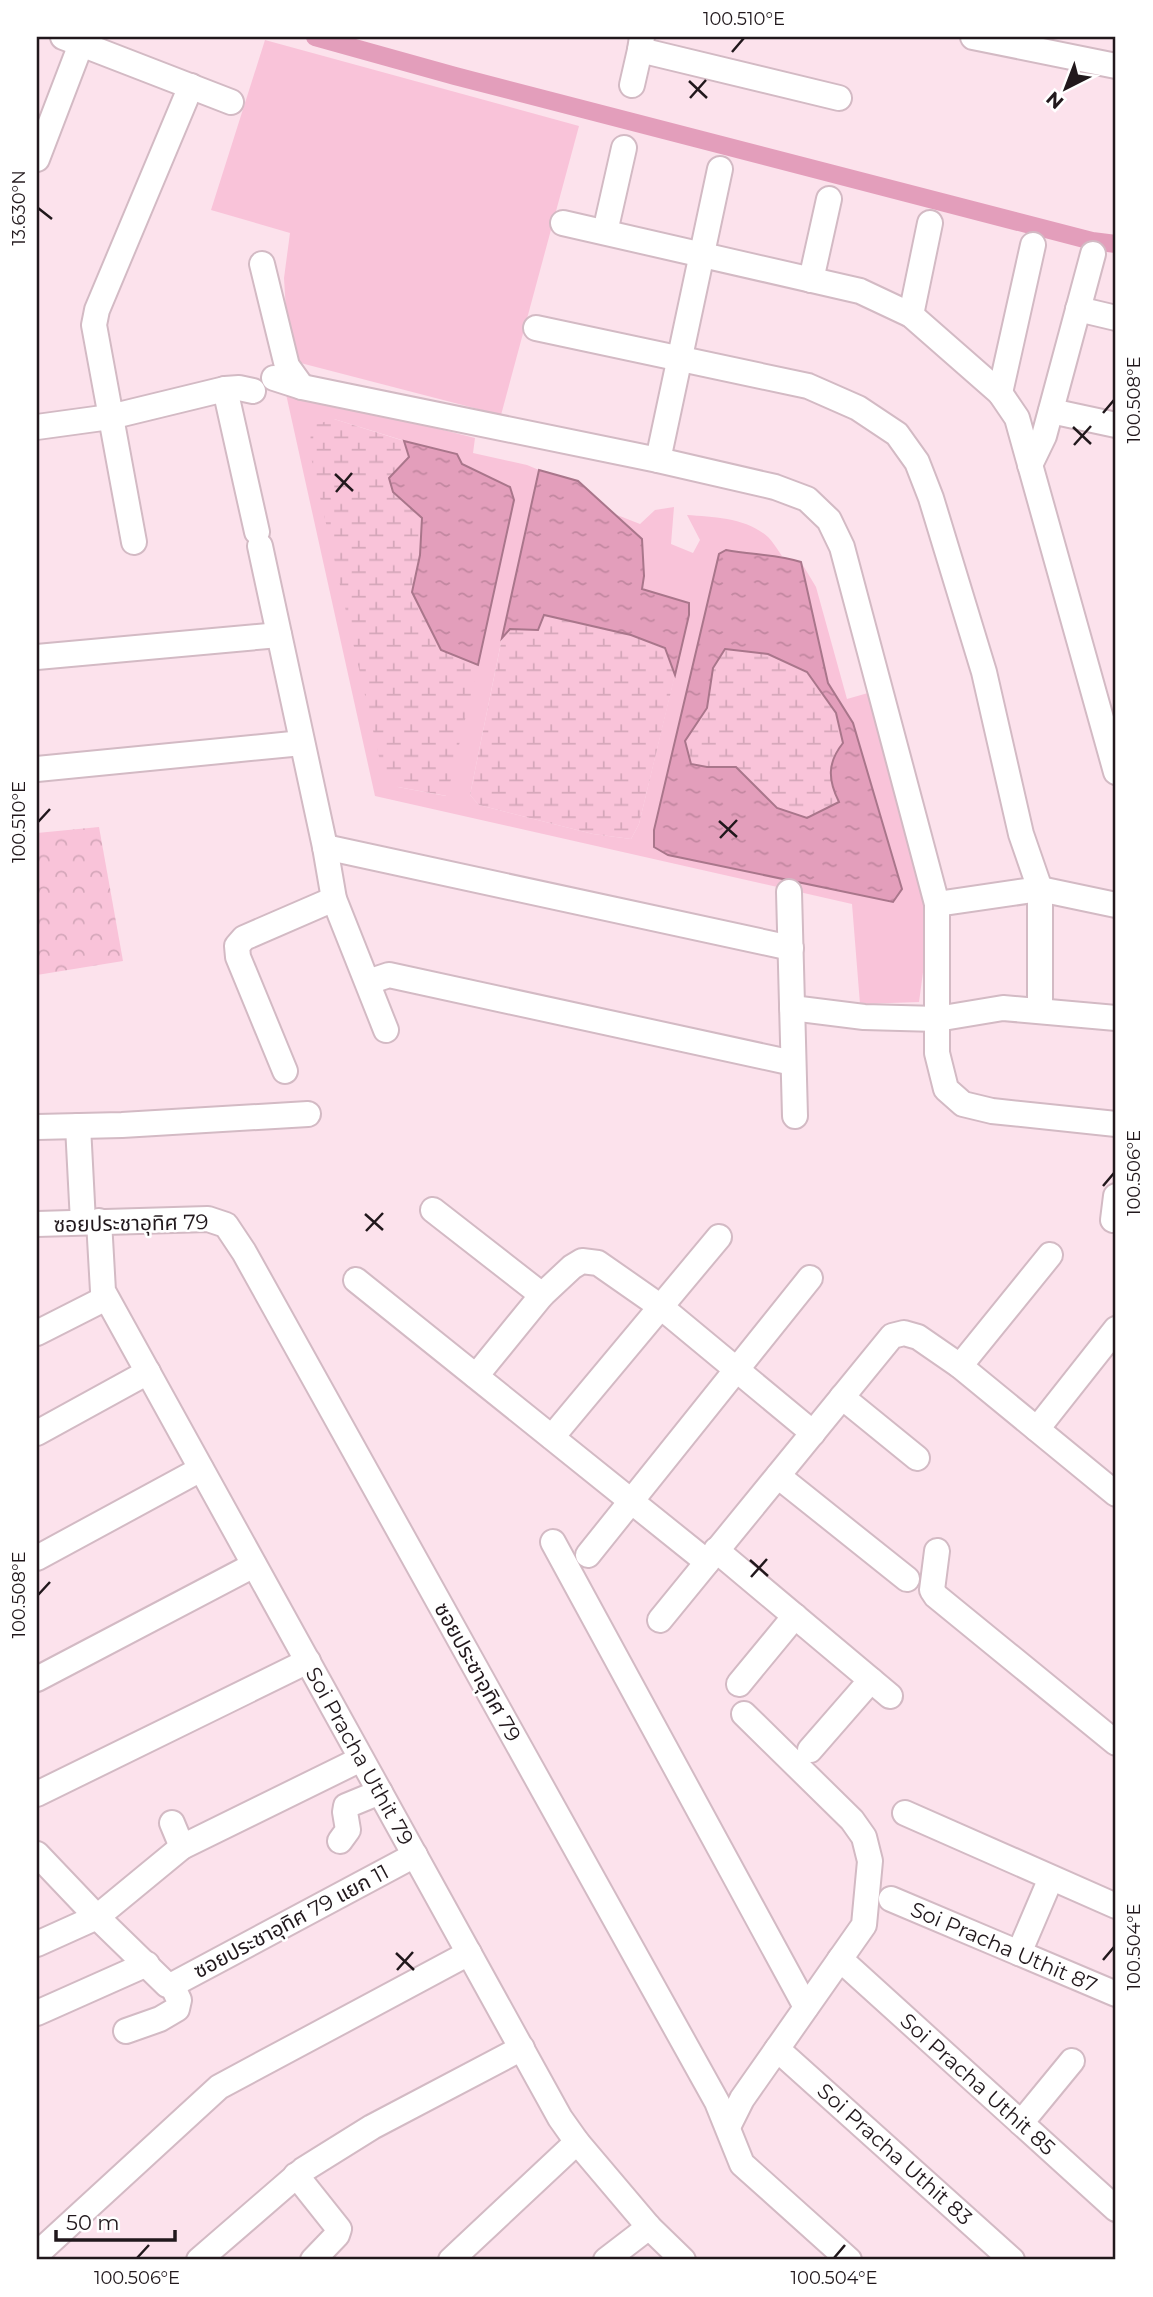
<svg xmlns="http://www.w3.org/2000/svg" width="1153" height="2297" viewBox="0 0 1153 2297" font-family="Montserrat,'Noto Sans Thai',sans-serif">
  <defs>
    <pattern id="forest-crowns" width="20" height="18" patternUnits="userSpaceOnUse" patternTransform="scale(1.75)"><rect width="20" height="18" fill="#f9c3d9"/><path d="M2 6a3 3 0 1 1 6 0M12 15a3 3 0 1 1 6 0" fill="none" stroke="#d5a7ba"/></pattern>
    <pattern id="wetland-marsh" width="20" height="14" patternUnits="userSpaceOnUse" patternTransform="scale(1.75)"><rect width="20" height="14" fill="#f9c3d9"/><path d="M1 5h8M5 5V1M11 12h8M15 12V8" fill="none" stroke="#d5a7ba"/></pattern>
    <pattern id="water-ripples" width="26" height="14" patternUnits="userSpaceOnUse" patternTransform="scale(1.75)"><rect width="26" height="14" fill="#e39ebb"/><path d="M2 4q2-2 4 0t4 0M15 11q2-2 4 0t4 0" fill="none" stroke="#c287a0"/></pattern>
  </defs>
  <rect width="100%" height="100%" fill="#fce2ec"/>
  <!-- green -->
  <g fill="#f9c3d9" fill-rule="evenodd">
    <path d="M265 40 579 126 501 415 289 360 284 278 290 233 211 210Z"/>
    <path d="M286 394 332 402 475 438 473 453 527 465 539 470 507 613 470 795 479 805 593 834 631 839 639 824 689 615V603L642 589 644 576 642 539 617 515 640 524 655 510 674 507 671 544 693 553 700 540 687 515C714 517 747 518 768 537 773 542 778 550 782 556H752L726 550 719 555 654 830V847L668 855 893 902 853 723 828 683 801 562 816 587 847 699 868 693 924 897V965L919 1002 860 1004 852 904 375 796ZM334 419 405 441 457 454 462 464 478 471 514 500 446 796 398 787Z"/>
  </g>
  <!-- forest -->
  <path fill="url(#forest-crowns)" d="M99 827 123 961 37 975V833Z"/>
  <!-- wetland -->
  <g fill="url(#wetland-marsh)">
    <path d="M334 419 404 441 409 457 394 492 422 518 420 555 412 592 441 650 478 665 447 796 398 787 382 770 310 453 311 426Z"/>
    <path d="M543 615 631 635 665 649 675 675 639 824 631 839 593 834 479 805 470 795 502 638 510 629 538 630Z"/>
    <path d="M725 649 768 654 807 673 836 713 843 743 839 802 807 818 777 808 736 767H707L691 764 685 741 707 708 713 668Z"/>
  </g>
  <!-- water -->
  <g fill="url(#water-ripples)" stroke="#a9768b" stroke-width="2" fill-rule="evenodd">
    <path d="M404 441 457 454 462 464 510 487 514 500 478 665 441 650 412 592 420 555 422 518 393 492 389 478 409 457Z"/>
    <path d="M539 470 578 481 642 539 644 576 642 589 689 603V615L675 675 665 648 631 635 544 615 538 630 510 629 502 638Z"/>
    <path d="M726 550C751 555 777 554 801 562L828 683 853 723 902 889 893 902 668 855 654 847V830L719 554ZM725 649 768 654 807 672 836 713 843 743C827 763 828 780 839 802L807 818 777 808 736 767H707L691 764 685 741 707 708 713 668Z"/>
  </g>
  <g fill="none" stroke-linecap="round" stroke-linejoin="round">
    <!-- canal -->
    <path stroke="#e39ebb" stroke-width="18" d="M315 37 455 76 1092 241 1116 244"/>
    <!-- minor casing -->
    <g stroke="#d3bac4" stroke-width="28">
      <g id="minor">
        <path d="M63 37 231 102"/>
        <path d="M642 37 640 50 839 98"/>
        <path d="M973 37 1116 66"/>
        <path d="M632 85 640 50"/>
        <path d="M37 159 81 44"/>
        <path d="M563 223 860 291 911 315 1000 393 1017 418 1116 772"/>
        <path d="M605 232 624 148"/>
        <path d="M262 264 287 366 302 387"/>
        <path d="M811 280 829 199"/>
        <path d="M1078 309 1116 318"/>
        <path d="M911 315 930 223"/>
        <path d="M536 328 808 386 858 408 897 434 917 462 931 498 984 672 1021 834 1040 889V1010"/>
        <path d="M274 378 302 387 658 460 775 487 807 499 829 520 842 547 937 904V1053L946 1089 963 1104 992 1111 1116 1124"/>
        <path d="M225 389 257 532"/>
        <path d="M1000 393 1033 245"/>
        <path d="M1051 411 1116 425"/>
        <path d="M37 427 110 417 225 389 239 388 253 391"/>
        <path d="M658 460 720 169"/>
        <path d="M1030 465 1044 436 1093 254"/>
        <path d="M134 542 94 325 97 310 191 86"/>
        <path d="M260 546 325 847 334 899 386 1030"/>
        <path d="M37 657 279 635"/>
        <path d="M37 769 302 743"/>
        <path d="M325 847 791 948"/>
        <path d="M789 892 795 1116"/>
        <path d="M937 904 1040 889 1116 905"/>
        <path d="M368 982 389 975 793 1063"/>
        <path d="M792 1008 864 1017 937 1019 1003 1008 1116 1018"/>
        <path d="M285 1071 238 957 237 946 244 938 334 899"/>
        <path d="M78 1126 83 1222"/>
        <path d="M37 1127 122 1125 308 1114"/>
        <path d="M433 1210 542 1295"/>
        <path d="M1113 1220 1116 1196"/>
        <path d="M99 1221 103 1291 560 2118 577 2142 649 2227 683 2260"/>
        <path d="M37 1224 208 1219 226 1225 244 1252 717 2102 742 2164 849 2260"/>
        <path d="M356 1280 707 1562"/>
        <path d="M37 1333 106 1298"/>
        <path d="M960 1366 1050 1255"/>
        <path d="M476 1376 542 1295 572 1267 582 1261 598 1263 661 1307 813 1433"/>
        <path d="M842 1397 917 1458"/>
        <path d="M1037 1429 1116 1329"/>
        <path d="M37 1433 148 1372"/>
        <path d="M552 1437 719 1237"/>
        <path d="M778 1476 907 1579"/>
        <path d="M553 1542 806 2007"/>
        <path d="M716 1550 890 1696"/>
        <path d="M937 1551 932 1590 936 1596 1116 1743"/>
        <path d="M588 1555 810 1278"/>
        <path d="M37 1558 201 1469"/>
        <path d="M660 1620 892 1336 904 1333 918 1337 960 1366 1116 1494"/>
        <path d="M37 1679 254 1565"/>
        <path d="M739 1684 795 1616"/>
        <path d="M810 1750 871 1680"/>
        <path d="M37 1794 308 1661"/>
        <path d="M905 1813 1116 1906"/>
        <path d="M172 1823 182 1847"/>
        <path d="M340 1841 348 1830 345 1812 346 1806 380 1792"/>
        <path d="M37 1854 97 1917 167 1985H172L415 1855"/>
        <path d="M891 1899 1116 1994"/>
        <path d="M37 1944 97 1917 182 1847 361 1759"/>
        <path d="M1019 1953 1051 1878"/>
        <path d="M840 1959 1116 2209"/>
        <path d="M37 2013 147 1964"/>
        <path d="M126 2031 160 2019 177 2009 179 2000 172 1985"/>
        <path d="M777 2049 1012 2260"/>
        <path d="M1021 2123 1072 2061"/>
        <path d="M728 2127 742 2099 864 1925 870 1861 864 1837 852 1820 744 1714"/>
        <path d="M296 2175 339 2229 337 2235 313 2260"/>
        <path d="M37 2254 219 2087 469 1953"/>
        <path d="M199 2260 303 2170 372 2127 522 2048"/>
        <path d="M451 2260 577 2142"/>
        <path d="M606 2260 649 2227"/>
      </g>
    </g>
    <!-- minor -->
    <use href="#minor" stroke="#fff" stroke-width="24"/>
  </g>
  <!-- ticks -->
  <path fill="none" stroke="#21181c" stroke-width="2.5" d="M732 52 744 38M689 81 707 98M690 98 706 80M38 208 52 219M1103 413 1114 400M1073 427 1091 444M1074 445 1091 426M335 474 353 491M336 492 352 473M719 821 737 837M38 822 50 809M720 838 737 820M1103 1186 1114 1173M365 1214 383 1230M366 1231 383 1213M750 1560 768 1576M751 1577 767 1559M38 1595 50 1582M396 1953 414 1970M1103 1960 1114 1947M397 1970 413 1952M137 2258 149 2245M834 2258 845 2245"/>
  <g text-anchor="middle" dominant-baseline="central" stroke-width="5" stroke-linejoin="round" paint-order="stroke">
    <!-- street labels -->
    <g font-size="21" fill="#21181c" stroke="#fff">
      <text transform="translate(131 1223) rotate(-1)">ซอยประชาอุทิศ 79</text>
      <text transform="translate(478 1672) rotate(61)">ซอยประชาอุทิศ 79</text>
      <text transform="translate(360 1756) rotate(61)">Soi Pracha Uthit 79</text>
      <text transform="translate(291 1921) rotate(-28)">ซอยประชาอุทิศ 79 แยก 11</text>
      <text transform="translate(1004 1947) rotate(23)">Soi Pracha Uthit 87</text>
      <text transform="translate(978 2084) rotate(42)">Soi Pracha Uthit 85</text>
      <text transform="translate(895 2154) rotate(42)">Soi Pracha Uthit 83</text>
    </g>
  </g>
  <!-- border -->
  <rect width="1153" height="2297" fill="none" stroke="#ffffff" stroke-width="77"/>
  <!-- north arrow -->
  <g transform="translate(1066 88) rotate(222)" stroke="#ffffff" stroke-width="5" paint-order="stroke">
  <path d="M0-5L12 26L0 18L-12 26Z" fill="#21181c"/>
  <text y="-10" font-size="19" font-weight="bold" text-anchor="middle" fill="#21181c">N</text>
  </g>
  <!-- scale -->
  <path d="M56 2230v10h119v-10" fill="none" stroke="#21181c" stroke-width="3.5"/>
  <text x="66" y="2230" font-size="21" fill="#21181c" stroke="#ffffff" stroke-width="5" paint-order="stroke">50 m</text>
  <rect x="38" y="38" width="1076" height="2220" fill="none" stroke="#21181c" stroke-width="2.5"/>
  <g font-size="18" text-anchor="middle" fill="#21181c">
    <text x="744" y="25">100.510°E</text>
    <text transform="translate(19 208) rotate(-90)" y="6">13.630°N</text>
    <text transform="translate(1134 400) rotate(-90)" y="6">100.508°E</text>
    <text transform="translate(19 822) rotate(-90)" y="6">100.510°E</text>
    <text transform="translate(1134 1173) rotate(-90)" y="6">100.506°E</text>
    <text transform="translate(19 1595) rotate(-90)" y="6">100.508°E</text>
    <text transform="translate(1134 1947) rotate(-90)" y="6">100.504°E</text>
    <text x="137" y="2284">100.506°E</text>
    <text x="834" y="2284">100.504°E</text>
  </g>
</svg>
